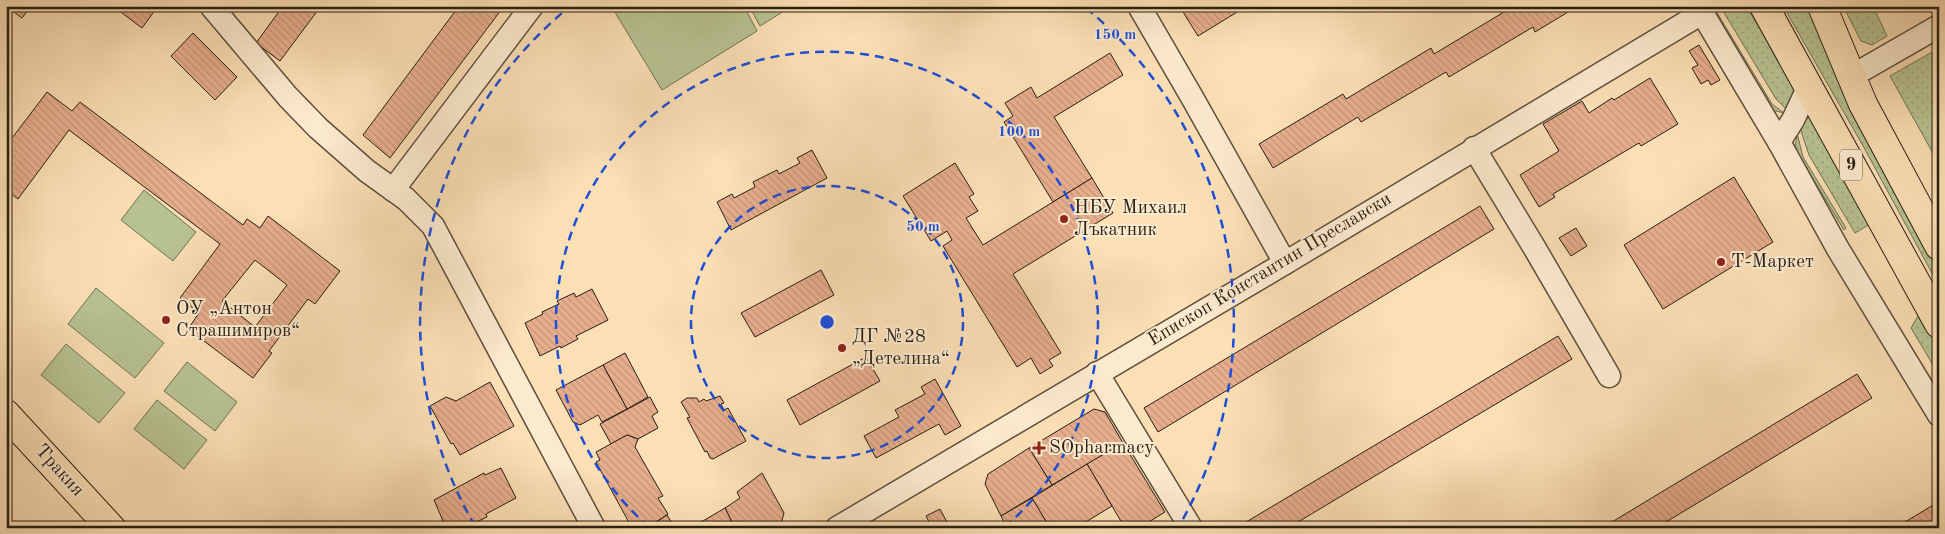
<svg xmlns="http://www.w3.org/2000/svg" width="1945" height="534" viewBox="0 0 1945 534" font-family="'Old Standard TT',serif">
  <defs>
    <pattern id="grass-dots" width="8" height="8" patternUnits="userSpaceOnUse" patternTransform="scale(1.25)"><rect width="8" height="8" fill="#b8c392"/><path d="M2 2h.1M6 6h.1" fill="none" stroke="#9ea77d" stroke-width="1.8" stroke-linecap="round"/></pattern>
    <pattern id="building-back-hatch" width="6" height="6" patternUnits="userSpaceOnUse" patternTransform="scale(1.25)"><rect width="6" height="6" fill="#e7ae8d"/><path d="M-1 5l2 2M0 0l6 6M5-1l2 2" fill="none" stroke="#c69579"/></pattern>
  </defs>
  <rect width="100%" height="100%" fill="#fbdfb5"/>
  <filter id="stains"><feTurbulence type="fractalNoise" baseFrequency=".004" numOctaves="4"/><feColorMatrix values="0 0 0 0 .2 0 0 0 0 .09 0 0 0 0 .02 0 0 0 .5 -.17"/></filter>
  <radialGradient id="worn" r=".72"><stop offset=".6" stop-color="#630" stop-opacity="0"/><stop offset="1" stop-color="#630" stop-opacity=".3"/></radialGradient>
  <!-- grass -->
  <g fill="url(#grass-dots)" stroke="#707152">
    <path d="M1710 6H1713L1772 104 1784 113 1772 110Z"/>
    <path d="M1720 6H1746L1796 87V106L1785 108 1776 99Z"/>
    <path d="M1783 6H1809L1869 142 1939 272V286L1862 144Z"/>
    <path d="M1843 6H1873L1887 36 1872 45 1861 41Z"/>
    <path d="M1932 52 1939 63V164L1890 76Z"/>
    <path d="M1809 116 1813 117 1875 221 1855 233 1809 155 1800 128Z"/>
    <path d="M1797 133 1803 157 1846 228 1844 230 1795 149Z"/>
    <path d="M1921 311 1926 314 1939 348V375L1911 328Z"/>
  </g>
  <!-- park -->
  <g fill="#b8c392" stroke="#707152">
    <path d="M618 6H744L757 31 662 90 613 9Z"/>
    <path d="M749 6H792L760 26Z"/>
    <path d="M144 190 196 232 173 261 121 220Z"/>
    <path d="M96 288 164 343 135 378 68 324Z"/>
    <path d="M66 344 125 393 99 423 41 375Z"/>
    <path d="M187 362 237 402 215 431 164 391Z"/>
    <path d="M157 400 207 440 184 469 134 429Z"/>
  </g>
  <!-- building -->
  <g fill="url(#building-back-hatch)" stroke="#281f13" fill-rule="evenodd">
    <path d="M6 6H31L22 18Z"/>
    <path d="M121 6H158L142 28 118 10Z"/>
    <path d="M283 6H321L280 61 256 43Z"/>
    <path d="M459 6H504L390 158 363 135Z"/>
    <path d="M1192 6H1247L1198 36 1183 12Z"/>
    <path d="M1514 6H1520L1521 8 1524 6H1578L1535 32 1533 27 1449 77 1446 72 1361 122 1358 117 1273 168 1259 144 1343 94 1346 99 1431 48 1434 54Z"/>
    <path d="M193 33 237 77 215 100 171 56Z"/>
    <path d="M1699 45 1720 80 1711 85 1708 80 1701 84 1692 68 1698 65 1689 51Z"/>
    <path d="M1110 53 1123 75 1054 117 1092 178 1053 202 1004 122 1013 116 1005 103 1031 87 1037 98Z"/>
    <path d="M1650 78 1678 124 1641 146 1639 143 1553 194 1555 197 1539 207 1520 175 1559 151 1543 124 1582 101 1589 113 1612 98 1614 100Z"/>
    <path d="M47 92 72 111 80 102 243 225 247 219 260 228 268 216 340 271 315 304 308 299 269 351 272 353 253 378 188 329 199 313 180 298 220 244 69 130 18 199 6 190V146ZM255 260 287 285 255 327 222 301Z"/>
    <path d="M812 150 827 178 731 230 717 202 732 194 734 198 755 187 753 182 777 170 779 174 800 163 797 158Z"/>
    <path d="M955 163 974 194 969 197 978 211 966 218 983 245 1092 178 1113 213 1013 274 1061 353 1049 360 1053 366 1040 374 1031 358 1017 367 943 246 952 240 947 231 931 241 903 196Z"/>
    <path d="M1734 177 1773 242 1663 309 1624 245Z"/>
    <path d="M1480 206 1494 229 1158 432 1144 408Z"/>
    <path d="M1576 228 1587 246 1571 256 1559 238Z"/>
    <path d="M821 270 834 295 755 337 741 313Z"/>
    <path d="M592 289 608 320 576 336 578 339 561 348 560 346 540 356 525 323 543 314 542 312 559 304 557 301 574 293 576 297Z"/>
    <path d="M1558 336 1572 359 1430 443 1288 528H1236Z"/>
    <path d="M625 353 648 397 627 409 603 365Z"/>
    <path d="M866 357 880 381 800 425 787 400Z"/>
    <path d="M603 365 627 409 602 422 598 415 580 425 573 422 556 390Z"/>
    <path d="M1857 374 1872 398 1656 528H1602Z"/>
    <path d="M935 379 961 426 945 435 939 424 876 458 864 436 899 417 895 410 925 394 921 387Z"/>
    <path d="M490 382 514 426 460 455 453 443 451 444 430 406 446 397 456 401Z"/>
    <path d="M720 396 724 403 721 404 724 410 728 408 746 441 713 459 710 458 707 451 705 452 687 418 690 417 681 402 687 398H697L699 402 704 399 706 401Z"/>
    <path d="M650 397 658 412 652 416 658 428 638 439 627 435 611 444 600 424Z"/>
    <path d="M1094 409 1105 412 1123 443 1052 485 1029 448Z"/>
    <path d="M627 435 638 439 635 447 663 496 658 498 668 514 647 528H632L596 462 600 460 596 452Z"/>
    <path d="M1123 443 1165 512 1139 528H1125L1087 464Z"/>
    <path d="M1029 448 1052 485 1001 516 985 484 988 474Z"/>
    <path d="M1087 464 1112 506 1076 528H1050L1032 498Z"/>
    <path d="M501 468 516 498 486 514 487 517 470 525 469 523 458 528H446L434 500 484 473 485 475Z"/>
    <path d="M762 473 784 513 781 524 774 528H735L725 508 740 498 737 492Z"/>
    <path d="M1032 498 1050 528H1007L1001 516Z"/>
    <path d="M1935 504 1939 510V528H1895Z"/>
    <path d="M725 508 735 528H691Z"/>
    <path d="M940 509 950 528H932L926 516Z"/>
    <path d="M6 513 12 517 9 521 18 528H6Z"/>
    <path d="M667 515 675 528H647Z"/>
  </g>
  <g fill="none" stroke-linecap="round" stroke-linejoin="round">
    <!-- minor casing -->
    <g stroke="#5d4f3c" stroke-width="25">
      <g id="minor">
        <path d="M211 6 288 97 318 128 367 171 406 199 433 226 594 528"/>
        <path d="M1139 6 1193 99 1285 263"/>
        <path d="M1698 6 1779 142 1838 249 1939 415"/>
        <path d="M1852 76 1939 26"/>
        <path d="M1779 142 1793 120 1809 86"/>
        <path d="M1474 148 1534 247 1609 376"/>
        <path d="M393 190 532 6"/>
        <path d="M1097 373 1191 528"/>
        <path d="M837 528 1285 263 1702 13"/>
      </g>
    </g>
    <!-- major casing -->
    <g stroke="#281f13" stroke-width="30">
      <path id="major" d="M6 414 111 528"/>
    </g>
    <!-- highway casing -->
    <g stroke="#281f13" stroke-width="30">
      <g id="highway">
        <path d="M1764 6 1939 324"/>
        <path d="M1822 6 1863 104 1939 246"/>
      </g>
    </g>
    <!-- minor -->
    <use href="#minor" stroke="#fceacf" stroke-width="22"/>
    <!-- major -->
    <use href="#major" stroke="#fbdfb5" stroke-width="28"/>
    <!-- highway -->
    <use href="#highway" stroke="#fbdfb5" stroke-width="28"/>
  </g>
  <!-- distance rings -->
  <g fill="none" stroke="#1d4ed8" stroke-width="2.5" stroke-dasharray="9 6">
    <circle cx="827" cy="322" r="136"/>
    <path d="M649 527A271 271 0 1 1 1005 527"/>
    <path d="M475 526A407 407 0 0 1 568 8M1086 8A407 407 0 0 1 1179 526"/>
  </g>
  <!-- markers -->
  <g fill="#8f2418" stroke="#fceacf" stroke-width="2">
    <circle cx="1064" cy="219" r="5"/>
    <circle cx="1721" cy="262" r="5"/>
    <circle cx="166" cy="320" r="5"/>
    <circle cx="842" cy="348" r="5"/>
    <path d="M1036.5 440.5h5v5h5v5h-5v5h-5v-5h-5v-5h5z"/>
  </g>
  <g text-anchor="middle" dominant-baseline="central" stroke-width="4" stroke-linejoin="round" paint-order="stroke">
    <!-- shield labels -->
    <rect fill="#fceacf" stroke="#685c4b" stroke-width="1" x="1840" y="149.5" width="22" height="31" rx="4"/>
    <g font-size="18" font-weight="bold" fill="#281f13">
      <text x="1851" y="165">9</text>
    </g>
    <!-- poi labels -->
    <g font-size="19" fill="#281f13" stroke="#fceacf" text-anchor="start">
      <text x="1074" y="208">НБУ Михаил<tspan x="1074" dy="22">Лъкатник</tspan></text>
      <text x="1731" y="262">Т-Маркет</text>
      <text x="176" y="309">ОУ „Антон<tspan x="176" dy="22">Страшимиров“</tspan></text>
      <text x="852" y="337">ДГ №28<tspan x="852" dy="22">„Детелина“</tspan></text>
      <text x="1049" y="448">SOpharmacy</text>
    </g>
    <!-- street labels -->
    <g font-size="19" fill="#281f13" stroke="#fceacf">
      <text transform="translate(1270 270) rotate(-31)">Епископ Константин Преславски</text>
      <text transform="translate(59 471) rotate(48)">Тракия</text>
    </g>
  </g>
  <circle cx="827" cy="322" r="8" fill="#1d4ed8" stroke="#fceacf" stroke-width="2.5"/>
  <g font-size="15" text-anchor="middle" font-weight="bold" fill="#1d4ed8" stroke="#fceacf" stroke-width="4" stroke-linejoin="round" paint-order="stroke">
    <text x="1115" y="39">150 m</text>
    <text x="1019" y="136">100 m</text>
    <text x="923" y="231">50 m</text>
  </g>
  <!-- margin -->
  <rect width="1945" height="534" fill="none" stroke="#fbdfb5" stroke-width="25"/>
  <rect x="8" y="8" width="1930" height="519" fill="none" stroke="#281f13" stroke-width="2.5"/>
  <rect x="12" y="12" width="1920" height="509" fill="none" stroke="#281f13"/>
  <rect width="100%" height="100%" filter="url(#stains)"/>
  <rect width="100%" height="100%" fill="url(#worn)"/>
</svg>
